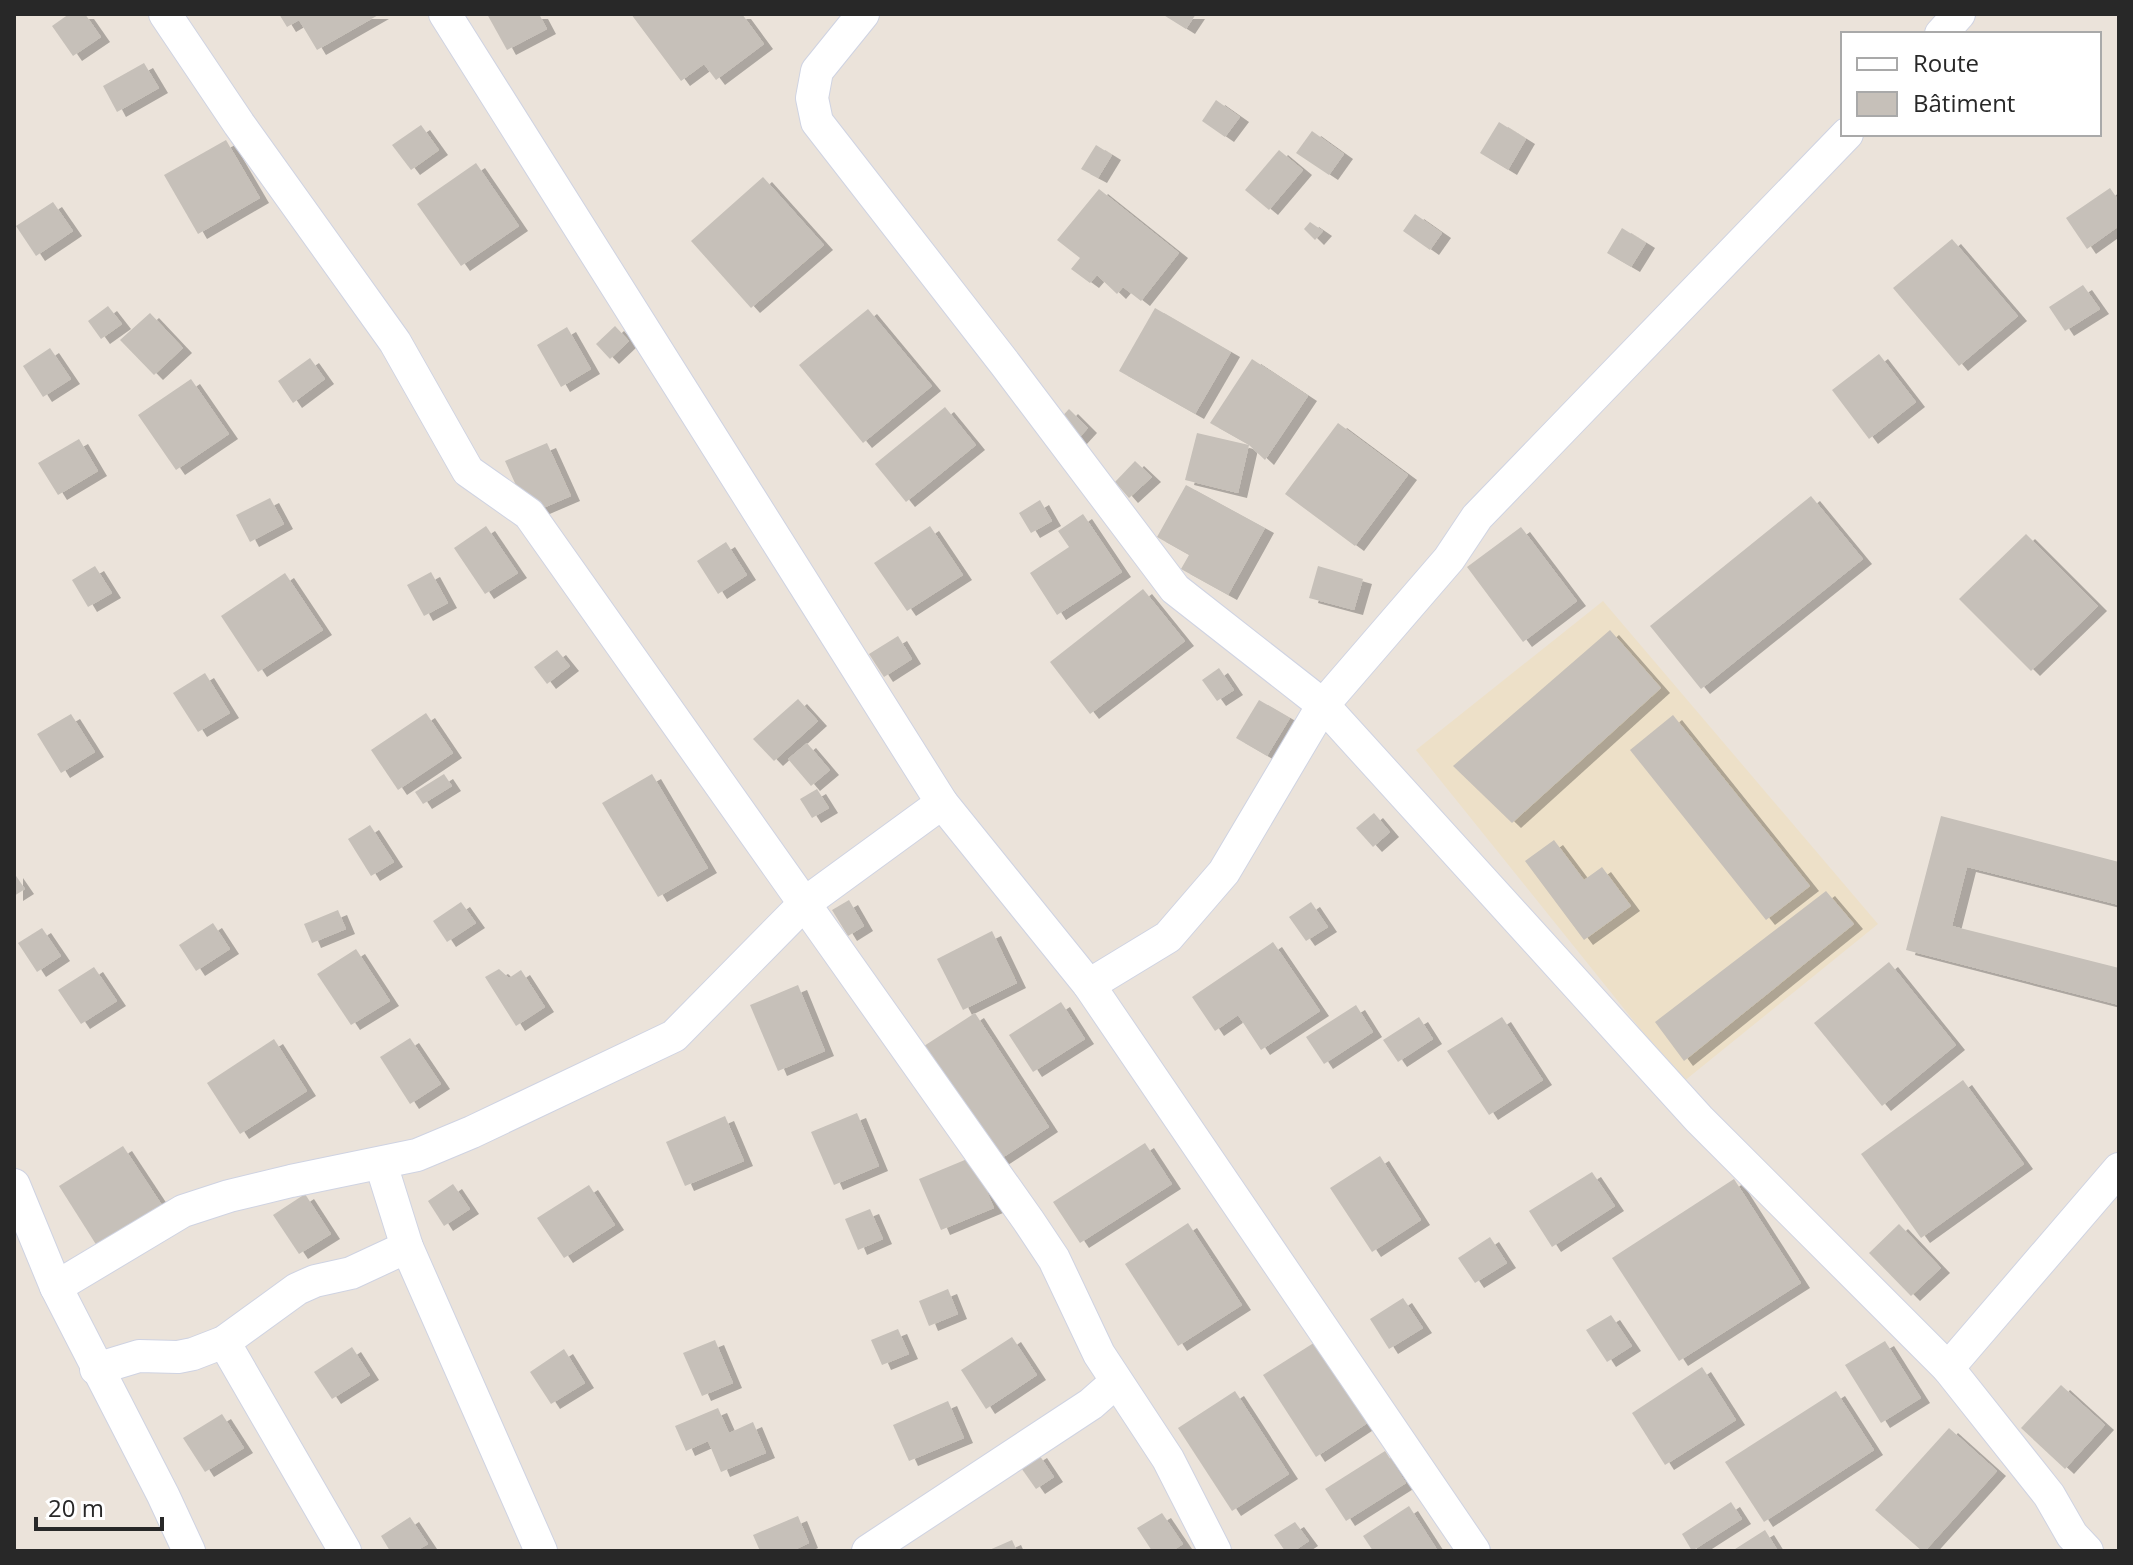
<svg xmlns="http://www.w3.org/2000/svg" width="2133" height="1565" viewBox="0 0 2133 1565" font-family="'Open Sans',sans-serif">
  <defs>
    <filter id="shadow"><feDropShadow dx="9" dy="5" stdDeviation="0" flood-color="#0004"/></filter>
  </defs>
  <rect width="100%" height="100%" fill="#ebe3da"/>
  <!-- education -->
  <path fill="#ede0c8" d="M1603 601 1878 924 1683 1082 1416 750Z"/>
  <!-- building -->
  <g fill="#c6c0b9" filter="url(#shadow)">
    <path d="M69 14H85L101 37 73 56 52 26Z"/>
    <path d="M279 14H380L317 50 299 20 287 27Z"/>
    <path d="M487 14H539L547 29 507 50Z"/>
    <path d="M631 14H742L764 44 716 80 704 64 681 81Z"/>
    <path d="M1162 14H1196L1186 29Z"/>
    <path d="M144 63 159 88 117 112 103 86Z"/>
    <path d="M1216 100 1240 117 1225 137 1202 121Z"/>
    <path d="M1499 122 1526 139 1508 170 1480 153Z"/>
    <path d="M421 125 439 150 411 170 392 145Z"/>
    <path d="M1312 131 1344 154 1329 175 1296 153Z"/>
    <path d="M226 140 260 198 198 234 164 175Z"/>
    <path d="M1096 145 1112 155 1098 178 1081 169Z"/>
    <path d="M1279 150 1303 170 1269 210 1245 190Z"/>
    <path d="M476 163 519 226 461 266 417 204Z"/>
    <path d="M763 177 824 245 751 308 691 241Z"/>
    <path d="M2110 188 2119 201V226L2087 249 2066 218Z"/>
    <path d="M1099 189 1179 253 1141 301 1123 287 1117 294 1097 275 1090 283 1071 269 1080 258 1057 240Z"/>
    <path d="M53 202 73 231 36 256 16 226Z"/>
    <path d="M1415 214 1442 233 1430 250 1403 231Z"/>
    <path d="M1310 222 1323 231 1315 240 1304 229Z"/>
    <path d="M1622 228 1646 243 1631 267 1607 253Z"/>
    <path d="M1952 239 2018 316 1959 366 1893 288Z"/>
    <path d="M2083 285 2100 309 2065 331 2049 307Z"/>
    <path d="M108 306 122 324 101 339 88 321Z"/>
    <path d="M1155 308 1231 352 1195 414 1119 371Z"/>
    <path d="M868 309 932 386 863 443 799 365Z"/>
    <path d="M150 313 183 348 154 375 120 340Z"/>
    <path d="M615 326 629 341 610 359 596 344Z"/>
    <path d="M567 327 591 369 561 387 537 345Z"/>
    <path d="M50 348 71 379 43 397 23 366Z"/>
    <path d="M1879 354 1916 402 1869 439 1832 390Z"/>
    <path d="M310 358 325 379 293 403 278 381Z"/>
    <path d="M1252 359 1308 396 1265 460 1249 445 1238 493 1185 480 1197 433 1249 445 1210 423Z"/>
    <path d="M191 379 229 434 176 470 138 415Z"/>
    <path d="M945 407 976 445 906 502 875 464Z"/>
    <path d="M1069 409 1088 428 1077 440 1057 422Z"/>
    <path d="M1338 423 1408 475 1355 546 1285 494Z"/>
    <path d="M79 439 98 471 58 495 38 463Z"/>
    <path d="M547 443 571 496 529 514 505 461Z"/>
    <path d="M1135 461 1152 477 1129 498 1115 482Z"/>
    <path d="M1186 485 1265 528 1228 595 1181 569 1189 555 1157 537Z"/>
    <path d="M1811 496 1863 559 1701 689 1650 626Z"/>
    <path d="M270 498 284 524 250 542 236 515Z"/>
    <path d="M1040 500 1052 521 1031 533 1019 513Z"/>
    <path d="M1083 514 1122 572 1057 615 1030 573 1069 547 1058 531Z"/>
    <path d="M486 526 518 573 485 594 454 548Z"/>
    <path d="M930 526 963 575 907 611 874 563Z"/>
    <path d="M1521 527 1577 601 1523 642 1467 567Z"/>
    <path d="M2026 534 2098 606 2031 671 1959 599Z"/>
    <path d="M726 542 747 575 718 594 697 561Z"/>
    <path d="M95 566 112 593 88 607 72 580Z"/>
    <path d="M1318 566 1363 579 1354 610 1309 598Z"/>
    <path d="M431 572 448 603 424 616 407 585Z"/>
    <path d="M285 573 323 630 258 672 221 616Z"/>
    <path d="M1143 589 1185 641 1090 714 1050 662Z"/>
    <path d="M1610 630 1661 688 1512 823 1453 766Z"/>
    <path d="M898 636 912 659 884 677 869 654Z"/>
    <path d="M557 650 570 666 547 684 534 667Z"/>
    <path d="M1219 668 1234 690 1217 701 1202 680Z"/>
    <path d="M205 673 230 713 198 732 173 693Z"/>
    <path d="M798 699 818 721 774 761 753 739Z"/>
    <path d="M1259 700 1290 718 1267 756 1236 738Z"/>
    <path d="M426 713 453 753 398 790 371 750Z"/>
    <path d="M71 714 95 752 61 773 37 734Z"/>
    <path d="M1673 715 1810 886 1766 920 1630 750Z"/>
    <path d="M807 743 830 770 811 786 788 759Z"/>
    <path d="M444 774 452 786 423 804 415 792Z"/>
    <path d="M652 774 708 868 658 897 602 803Z"/>
    <path d="M817 789 829 808 812 818 800 799Z"/>
    <path d="M1374 813 1390 832 1373 847 1356 828Z"/>
    <path d="M1941 816 2119 862V905L1967 867 1952 926 2119 968V1005L1906 950Z"/>
    <path d="M370 825 394 862 371 876 348 839Z"/>
    <path d="M1554 840 1584 880 1602 867 1631 906 1584 940 1525 861Z"/>
    <path d="M14 873 25 889 14 896Z"/>
    <path d="M1826 891 1854 924 1684 1061 1655 1022Z"/>
    <path d="M849 900 864 926 848 936 832 910Z"/>
    <path d="M461 902 476 923 447 942 433 921Z"/>
    <path d="M1311 902 1328 927 1306 941 1289 917Z"/>
    <path d="M338 910 346 929 312 943 304 924Z"/>
    <path d="M213 923 230 949 196 971 179 945Z"/>
    <path d="M42 928 61 956 37 972 18 943Z"/>
    <path d="M992 931 1017 983 963 1010 937 959Z"/>
    <path d="M1273 942 1320 1011 1261 1050 1238 1015 1215 1031 1192 997Z"/>
    <path d="M356 949 390 1001 351 1025 317 974Z"/>
    <path d="M1889 962 1956 1045 1882 1106 1814 1023Z"/>
    <path d="M94 967 117 1001 81 1024 58 990Z"/>
    <path d="M499 969 509 978 521 970 545 1007 516 1026 485 977Z"/>
    <path d="M798 985 825 1051 778 1071 750 1005Z"/>
    <path d="M1061 1002 1085 1039 1033 1072 1009 1035Z"/>
    <path d="M1356 1005 1373 1032 1324 1064 1306 1037Z"/>
    <path d="M975 1013 1049 1127 999 1160 924 1046Z"/>
    <path d="M1419 1017 1433 1039 1398 1062 1383 1040Z"/>
    <path d="M1502 1017 1543 1080 1489 1115 1447 1051Z"/>
    <path d="M410 1038 441 1084 410 1104 380 1057Z"/>
    <path d="M274 1039 307 1091 240 1134 207 1083Z"/>
    <path d="M1963 1080 2024 1164 1921 1238 1861 1154Z"/>
    <path d="M857 1113 879 1166 834 1185 811 1132Z"/>
    <path d="M725 1116 744 1161 685 1186 666 1142Z"/>
    <path d="M1145 1143 1172 1184 1080 1243 1053 1202Z"/>
    <path d="M123 1146 162 1205 97 1246 59 1186Z"/>
    <path d="M1380 1156 1421 1220 1372 1252 1330 1188Z"/>
    <path d="M972 1157 994 1208 941 1230 919 1179Z"/>
    <path d="M1592 1172 1615 1206 1552 1247 1529 1211Z"/>
    <path d="M1734 1179 1801 1283 1679 1361 1612 1258Z"/>
    <path d="M453 1184 470 1209 444 1226 428 1201Z"/>
    <path d="M589 1185 615 1225 564 1258 537 1218Z"/>
    <path d="M305 1194 331 1234 299 1254 273 1215Z"/>
    <path d="M870 1209 883 1239 858 1250 845 1219Z"/>
    <path d="M1188 1223 1242 1305 1178 1346 1125 1264Z"/>
    <path d="M1899 1224 1941 1268 1911 1296 1869 1253Z"/>
    <path d="M1490 1237 1507 1263 1475 1283 1458 1258Z"/>
    <path d="M948 1289 958 1314 929 1326 919 1301Z"/>
    <path d="M1403 1298 1423 1328 1389 1349 1370 1319Z"/>
    <path d="M1611 1315 1632 1346 1607 1362 1586 1330Z"/>
    <path d="M898 1329 909 1354 882 1365 871 1340Z"/>
    <path d="M1012 1337 1037 1375 986 1409 961 1370Z"/>
    <path d="M1320 1339 1372 1420 1316 1457 1263 1375Z"/>
    <path d="M715 1340 733 1383 702 1396 683 1353Z"/>
    <path d="M1885 1341 1921 1398 1881 1423 1845 1365Z"/>
    <path d="M352 1347 370 1375 332 1399 314 1372Z"/>
    <path d="M564 1349 585 1383 551 1404 530 1372Z"/>
    <path d="M1702 1367 1736 1420 1665 1465 1632 1413Z"/>
    <path d="M2061 1385 2105 1425 2065 1469 2021 1428Z"/>
    <path d="M1235 1391 1289 1474 1232 1511 1178 1428Z"/>
    <path d="M1836 1391 1874 1450 1764 1522 1725 1462Z"/>
    <path d="M948 1401 964 1438 909 1461 893 1425Z"/>
    <path d="M718 1408 729 1433 753 1422 766 1453 721 1472 708 1441 686 1451 675 1426Z"/>
    <path d="M222 1414 244 1448 205 1472 183 1438Z"/>
    <path d="M1949 1428 1997 1471 1925 1551H1922L1875 1510Z"/>
    <path d="M1385 1451 1406 1483 1346 1521 1325 1489Z"/>
    <path d="M1038 1453 1054 1477 1036 1489 1019 1465Z"/>
    <path d="M1731 1502 1742 1519 1692 1551 1682 1534Z"/>
    <path d="M1409 1506 1438 1551H1373L1363 1536Z"/>
    <path d="M1162 1513 1183 1544 1172 1551H1152L1137 1528Z"/>
    <path d="M798 1516 809 1543 792 1551H760L753 1535Z"/>
    <path d="M410 1517 428 1544 416 1551H390L381 1536Z"/>
    <path d="M1295 1522 1309 1541 1294 1551H1285L1274 1535Z"/>
    <path d="M1765 1530 1778 1551H1732Z"/>
    <path d="M1012 1540 1017 1551H987Z"/>
  </g>
  <g fill="none" stroke-linecap="round" stroke-linejoin="round">
    <!-- minor casing -->
    <g stroke="#cfd3e2" stroke-width="34">
      <g id="minor">
        <path d="M165 14 239 124 395 342 468 471 529 514 1028 1220 1054 1259 1099 1354 1168 1459 1215 1551"/>
        <path d="M445 14 942 803 1089 985 1474 1551"/>
        <path d="M863 14 817 71 812 98 817 122 1006 365 1175 589 1323 705 1699 1119 1948 1368 2049 1495 2072 1535 2087 1551"/>
        <path d="M1941 34 1959 14"/>
        <path d="M1089 985 1168 937 1224 872 1323 705 1449 559 1477 517 1847 134"/>
        <path d="M381 1164 407 1247 541 1551"/>
        <path d="M14 1185 56 1287 163 1495 189 1551"/>
        <path d="M56 1287 183 1211 229 1196 291 1181 417 1155 472 1132 674 1036 805 903 942 803"/>
        <path d="M224 1342 345 1551"/>
        <path d="M1948 1368 2119 1169"/>
        <path d="M96 1369 139 1356 178 1357 193 1354 224 1342 297 1289 315 1281 351 1273 407 1247"/>
        <path d="M868 1551 1091 1404 1116 1382"/>
      </g>
    </g>
    <!-- minor -->
    <use href="#minor" stroke="#fff" stroke-width="32"/>
  </g>
  <!-- border -->
  <rect width="2133" height="1565" fill="none" stroke="#282828" stroke-width="32"/>
  <!-- legend -->
  <rect x="1841" y="32" width="260" height="104" fill="#ffffff" stroke="#a9a9a9" stroke-width="2"/>
  <rect x="1857" y="58" width="40" height="12" fill="#ffffff" stroke="#a9a9a9" stroke-width="2"/>
  <text x="1913" y="72" font-size="24" fill="#282828">Route</text>
  <rect x="1857" y="92" width="40" height="24" fill="#c6c0b9" stroke="#a9a9a9" stroke-width="2"/>
  <text x="1913" y="112" font-size="24" fill="#282828">Bâtiment</text>
  <!-- scale -->
  <path d="M36 1517v12h126v-12" fill="none" stroke="#282828" stroke-width="4"/>
  <text x="48" y="1517" font-size="24" fill="#282828" stroke="#ffffff" stroke-width="6" paint-order="stroke">20 m</text>
</svg>
